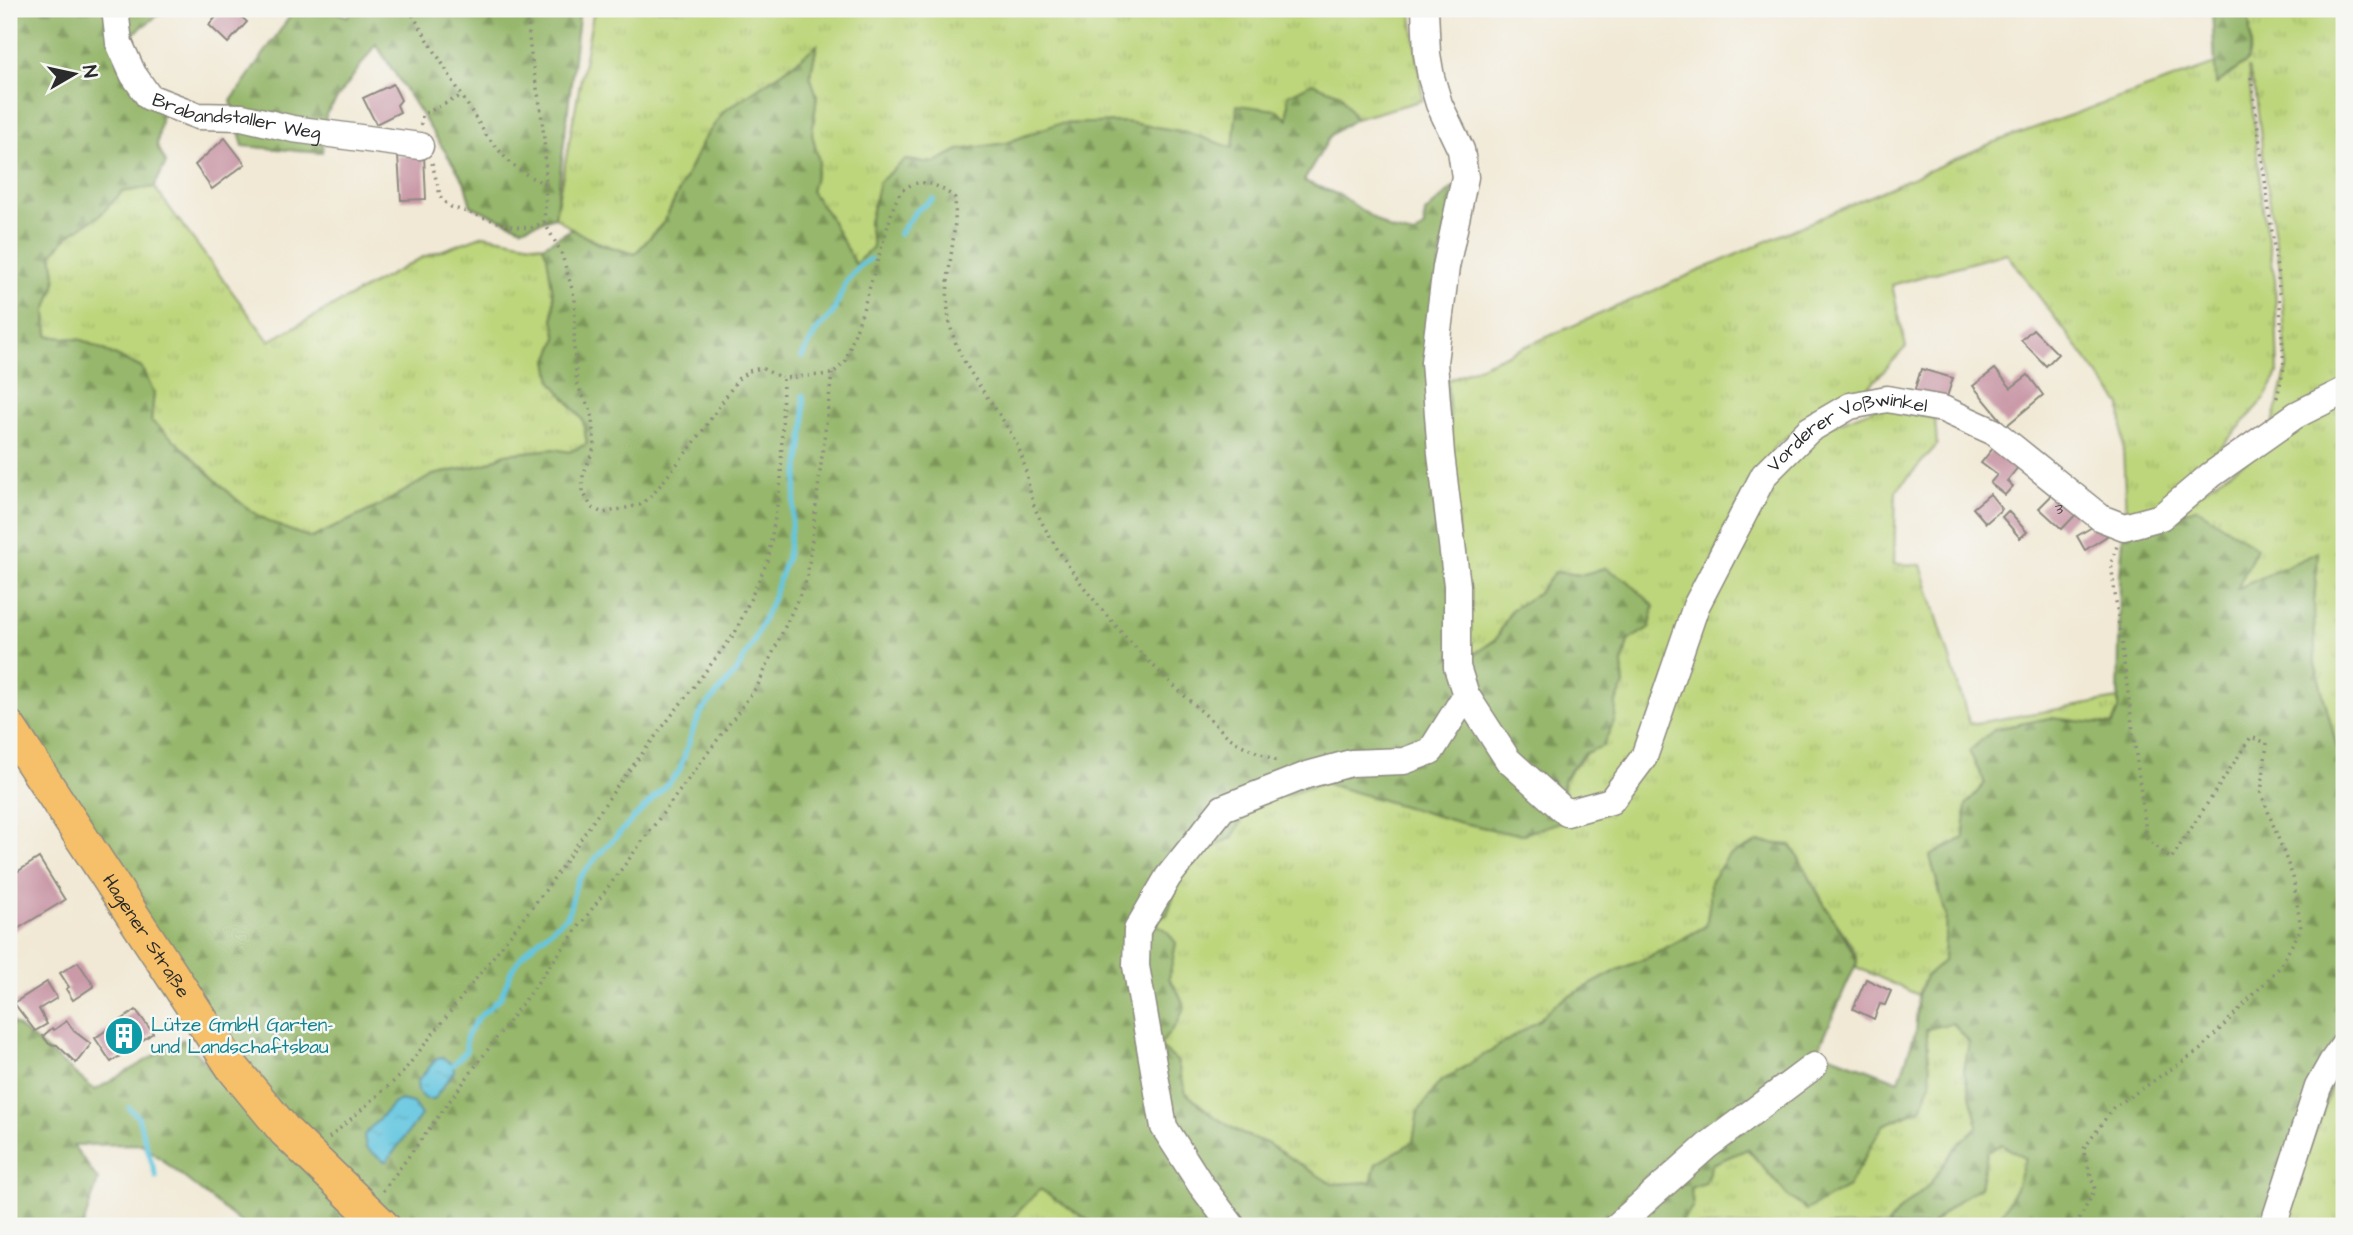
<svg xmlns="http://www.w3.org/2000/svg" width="2353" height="1235" viewBox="0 0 2353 1235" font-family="'Architects Daughter',sans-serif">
  <defs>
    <pattern id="grass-tufts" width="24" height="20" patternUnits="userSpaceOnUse" patternTransform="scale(1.75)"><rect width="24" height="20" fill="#bdd67c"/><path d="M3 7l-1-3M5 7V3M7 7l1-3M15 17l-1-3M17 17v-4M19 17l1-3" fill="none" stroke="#a3b86b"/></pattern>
    <pattern id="forest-firs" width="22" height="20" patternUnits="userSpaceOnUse" patternTransform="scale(1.75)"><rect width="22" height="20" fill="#96b76c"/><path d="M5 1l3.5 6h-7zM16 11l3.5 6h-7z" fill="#7b9559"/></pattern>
    <pattern id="water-ripples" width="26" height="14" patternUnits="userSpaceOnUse" patternTransform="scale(1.75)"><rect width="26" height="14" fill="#63c6e0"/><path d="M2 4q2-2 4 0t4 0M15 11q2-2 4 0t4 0" fill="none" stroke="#56aac0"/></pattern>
  </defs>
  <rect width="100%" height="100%" fill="#f6f6f2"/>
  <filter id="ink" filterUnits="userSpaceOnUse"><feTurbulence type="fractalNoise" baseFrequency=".0143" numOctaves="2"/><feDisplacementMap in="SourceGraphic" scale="14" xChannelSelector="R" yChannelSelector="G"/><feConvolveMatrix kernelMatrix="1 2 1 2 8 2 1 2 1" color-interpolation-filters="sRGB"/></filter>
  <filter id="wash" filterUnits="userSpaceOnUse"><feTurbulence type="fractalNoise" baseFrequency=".00686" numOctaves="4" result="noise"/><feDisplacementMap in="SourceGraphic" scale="28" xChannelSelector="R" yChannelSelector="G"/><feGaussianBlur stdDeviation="1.57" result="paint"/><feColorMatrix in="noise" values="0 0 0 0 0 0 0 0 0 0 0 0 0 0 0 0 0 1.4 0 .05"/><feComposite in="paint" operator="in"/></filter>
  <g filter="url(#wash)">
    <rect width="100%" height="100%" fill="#f1e9d5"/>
    <!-- grass -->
    <g fill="url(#grass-tufts)" stroke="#748054" stroke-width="2">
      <path d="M594 9H1411L1423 100 1355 119 1341 94 1288 121 1238 106 1233 148 1186 132 1125 122 1057 124 1006 143 959 150 934 163 906 160 869 222 873 247 855 265 829 216 811 192 819 162 812 134 817 96 810 76 817 46 784 71 724 111 703 141 664 222 635 254C602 245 583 238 555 217Z"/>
      <path d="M2248 9H2344V390L2271 432 2287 368 2281 276 2263 157 2256 95 2248 67 2264 217 2275 279 2278 374 2263 401 2190 482 2153 515 2126 514 2121 405 2006 253 1892 285 1906 347 1867 389 1777 443 1728 522 1639 753 1606 797 1566 805 1563 780 1615 719 1616 702 1624 685 1622 664 1628 641 1650 627 1605 568 1581 575 1555 572 1536 595 1511 610 1496 639 1467 659 1444 382 1992 143 2215 64 2217 84 2247 62 2251 45Z"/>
      <path d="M154 187 269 341 421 258 484 235 543 246 547 255 554 299 553 319 557 339 548 360 570 404 583 420 587 444 569 452 554 449 506 454 486 464 433 475 375 508 312 538C285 530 256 517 235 498 206 473 183 444 151 421L154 393 142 368 82 340 48 336 46 311 56 282 52 254 69 235 100 215 122 192Z"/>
      <path d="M2344 394V774L2315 664 2314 603 2318 553 2236 589 2257 548 2165 516Z"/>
      <path d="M1887 404 1935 419 1937 445 1896 491 1894 564 1921 565 1970 724 2118 699V710L2112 725 2049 718 1995 729 1985 783 1966 805 1964 838 1930 856 1946 915 1944 961 1926 976 1918 995 1856 967C1861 949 1835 924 1827 909 1815 887 1804 866 1791 845L1710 882V901L1706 926 1649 957 1618 970 1555 1004 1537 1022 1439 1083 1418 1112 1413 1142 1376 1164 1371 1182 1332 1185 1266 1143 1242 1134 1212 1115 1186 1093 1177 1061 1159 1046 1178 992 1169 978 1176 943 1151 921 1167 914C1172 903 1174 889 1180 878 1189 858 1213 846 1232 838L1245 807 1324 783 1458 822 1524 834 1612 802 1699 608 1769 478 1811 433Z"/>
      <path d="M1953 1023 1970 1042 1964 1071 1978 1126 1955 1148 1930 1184 1902 1208 1887 1226H1678L1693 1206 1689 1188 1705 1183 1712 1164 1747 1149 1787 1195 1883 1125 1921 1109 1931 1082 1926 1029Z"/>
      <path d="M2344 1052V1226H2282Z"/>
      <path d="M2001 1144 2025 1158 2016 1188 1995 1226H1930L1959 1200 1980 1187 1987 1153Z"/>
      <path d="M1040 1189 1097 1226H1005Z"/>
    </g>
    <!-- forest -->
    <g fill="url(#forest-firs)" stroke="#60714c" stroke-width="2">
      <path d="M9 9H158L161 13 134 33 119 65 165 94 157 145 166 163 154 187 122 192 100 215 69 235 52 254 56 282 46 311 48 336 82 340 142 368 154 393 151 421C183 444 206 473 235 498 256 517 285 530 312 538L375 508 433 475 486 464 505 454 554 449 569 452 587 444 583 420 552 382 548 360 557 339 553 319 554 299 547 256 543 246 572 229 598 244 635 254 664 222 703 141 724 111 784 71 817 45 810 76 817 96 812 134 819 162 811 191 829 216 855 264 873 247 869 222 879 182 905 160 934 163 959 150 1006 143 1056 124 1125 122 1186 132 1233 148 1237 105 1277 110 1288 120V95L1312 83 1341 94 1355 119 1331 135 1304 181 1339 195 1391 230 1414 235 1424 228 1425 213 1454 187 1439 265 1467 659 1496 640 1511 610 1536 595 1555 572 1581 575 1605 568 1627 580 1654 606 1650 627 1628 641 1622 664 1624 685 1616 702 1615 719 1603 746 1583 754 1563 780V821L1524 834 1504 832 1458 822 1324 783 1245 807 1242 821 1232 838 1211 847 1180 877 1167 915 1152 921 1166 930 1176 943 1169 978 1178 992 1185 1007 1176 1025 1159 1046 1177 1061 1186 1093 1212 1115 1242 1134 1266 1143 1332 1184 1371 1182 1376 1164 1413 1142 1418 1112 1439 1083 1537 1022 1555 1004 1618 970 1649 957 1706 926 1710 901V882L1728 856 1757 842 1791 845C1805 867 1816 892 1830 914 1841 931 1849 942 1857 962L1818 1050 1899 1081 1915 1033 1918 995 1926 976 1944 961 1946 915 1930 856 1964 838 1966 805 1985 783 1969 751 1995 729 2050 718 2112 725 2118 710 2120 576 2124 527 2196 508 2257 548 2237 589 2318 552 2314 603 2315 664 2344 774V1045L2282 1226H1995L2016 1188 2025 1159 2001 1144 1987 1153 1980 1187 1959 1200 1930 1226H1887L1902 1208 1930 1184 1955 1148 1978 1126 1964 1071 1969 1042 1953 1023 1926 1029 1931 1082 1921 1109 1883 1125 1848 1187 1806 1210 1787 1195 1748 1149 1712 1164 1705 1183 1690 1188 1693 1206 1678 1226H1097L1040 1189 1005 1226H383L307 1154 9 727Z"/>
      <path d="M295 9H331L348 17 353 9H580L555 217 522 228 471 206 464 181 376 44 326 114 322 153 243 146 231 101Z"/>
      <path d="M2212 9H2248L2251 45 2247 62 2216 84Z"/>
      <path d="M9 1019 95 1090 183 1039 358 1226H245L142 1144 73 1145 98 1180 83 1226H9Z"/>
    </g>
    <!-- water -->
    <g fill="url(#water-ripples)" stroke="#477886" stroke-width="2">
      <path d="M442 1057 453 1065 454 1071 434 1099H426L418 1092 417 1082 437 1058Z"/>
      <path d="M401 1100 413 1103 421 1115 387 1161H384L366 1148 364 1135 394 1103Z"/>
    </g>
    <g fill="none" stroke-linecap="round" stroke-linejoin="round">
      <!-- stream -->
      <g stroke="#63c6e0" stroke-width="5">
        <path d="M899 234 916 211 933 199"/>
        <path d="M802 357 817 330 833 313 846 282 862 264 870 259"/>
        <path d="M453 1065 466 1051V1039L468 1034 477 1019 501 997 512 969 526 951 568 915 577 881 601 852 679 772 694 727 702 711 736 672 753 643 772 600 787 557 805 423 803 395"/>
        <path d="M129 1108 138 1117 156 1177"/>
      </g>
    </g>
    <g id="blocks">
      <!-- building -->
      <g fill="#ca9aa9">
        <path d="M223 9H233L247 22 228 43 209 25Z"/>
        <path d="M393 84 401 100 397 105 400 112 376 124 363 98Z"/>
        <path d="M225 138 245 164 212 189 195 165Z"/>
        <path d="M424 155 426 199 401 200 398 156Z"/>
        <path d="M2033 329 2058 354 2046 366 2021 340Z"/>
        <path d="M1921 369 1953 378 1946 400 1914 392Z"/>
        <path d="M1995 369 2011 388 2028 375 2043 395 2006 426 1973 386Z"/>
        <path d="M1998 442 2022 462 2007 481 2013 486 2005 495 1990 483 1997 475 1981 463Z"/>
        <path d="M2057 490 2080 510 2062 529 2039 508Z"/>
        <path d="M1990 494 2002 509 1986 523 1973 508Z"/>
        <path d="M2008 511 2027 532 2020 538 2002 517Z"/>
        <path d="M2099 523 2107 536 2085 550 2077 536Z"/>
        <path d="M39 858 65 900 9 934V877Z"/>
        <path d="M78 962 94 986 73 1000 66 989 69 987 60 973Z"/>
        <path d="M1866 979 1891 991 1885 1005 1880 1004 1874 1019 1853 1009Z"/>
        <path d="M47 982 57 998 39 1009 47 1024 35 1031 14 1003Z"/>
        <path d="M136 1010 153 1033 111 1062 95 1038Z"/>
        <path d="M67 1021 74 1031 91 1044 76 1063 57 1045 49 1044 43 1036 52 1028 54 1030Z"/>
      </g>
    </g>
  </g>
  <g filter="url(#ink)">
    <use href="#blocks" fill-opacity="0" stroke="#8e8a80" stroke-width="2"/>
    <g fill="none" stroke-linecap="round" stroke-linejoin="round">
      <!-- minor casing -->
      <g stroke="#8e8a80" stroke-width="29">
        <g id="minor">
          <path id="s1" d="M115 9 119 43 133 74 149 97 198 116 242 117 293 129 420 146"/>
          <path id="s2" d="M1425 9 1427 54 1431 77 1439 104 1461 150 1465 177 1446 267 1434 362 1441 454 1457 585V667L1466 695 1508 760 1567 813 1611 801 1644 757 1696 606 1764 475 1809 430 1850 406 1887 399 1943 409 1994 432 2101 518 2124 527 2161 517 2211 475 2296 415 2344 391"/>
          <path d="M1232 1226 1201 1185 1164 1127 1136 966 1137 930 1168 877 1223 808 1307 775 1351 763 1404 761 1431 751 1466 695"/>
          <path d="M1617 1226 1707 1146 1814 1066"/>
          <path d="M2273 1226 2318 1087 2332 1062 2344 1045"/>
        </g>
      </g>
      <!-- major casing -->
      <g stroke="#8e8a80" stroke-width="36">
        <g id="major">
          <path id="s3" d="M9 727 233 1068 285 1131 383 1226"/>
        </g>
      </g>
      <!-- path -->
      <g stroke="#8e8a80" stroke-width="3.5" stroke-dasharray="2 5" stroke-linecap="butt">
        <path d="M409 9 486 135 509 162 530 177 546 184"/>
        <path d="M2251 77 2278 276 2284 367 2276 402"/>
        <path d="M421 125 422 115 461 96"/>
        <path d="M432 163 441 199 451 207 514 227 531 228 544 222C547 185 546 149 541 112 536 77 526 45 529 9"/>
        <path d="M544 222 561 252 575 299 574 348 577 385 591 411 595 446 583 475V492L592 508 603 513 640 505 654 493 697 439 738 379 749 371 761 368 782 378"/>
        <path d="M329 1138 400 1076 547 888 618 785 735 633 768 560 781 481 783 378 832 374 845 362 862 313 894 205C896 201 899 193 903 190 921 175 940 186 955 198 958 241 941 282 950 324 960 372 1000 406 1019 449 1028 470 1028 495 1038 515 1075 588 1140 656 1200 710 1212 720 1223 734 1236 742 1250 750 1265 755 1279 762"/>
        <path d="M383 1191 758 685 807 579 832 374"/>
        <path d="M408 1222 427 1226"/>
        <path d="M2076 1226 2095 1189 2083 1150 2113 1108 2201 1049 2279 968 2301 929 2293 877 2261 793 2267 743 2251 737 2171 859 2147 839 2111 563 2117 546"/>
      </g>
      <!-- minor -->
      <use href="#minor" stroke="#fff" stroke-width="26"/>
      <!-- major -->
      <use href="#major" stroke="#f6c06b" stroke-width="33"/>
    </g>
  </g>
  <!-- icons -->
  <defs>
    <g id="building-disc" transform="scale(2.0125)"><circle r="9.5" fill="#0f9aa8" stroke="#f6f6f2"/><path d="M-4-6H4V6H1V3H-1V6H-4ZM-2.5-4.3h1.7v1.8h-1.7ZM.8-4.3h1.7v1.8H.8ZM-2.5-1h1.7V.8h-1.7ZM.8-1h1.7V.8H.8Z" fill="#fff"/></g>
  </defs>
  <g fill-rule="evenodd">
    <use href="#building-disc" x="124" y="1036"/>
  </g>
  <g text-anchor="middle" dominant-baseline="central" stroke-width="5" stroke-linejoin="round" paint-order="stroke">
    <!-- number labels -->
    <g font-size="16" fill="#53474a">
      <text x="2059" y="509">3</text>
    </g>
    <!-- street labels -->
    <g font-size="19" fill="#2b2b2b" stroke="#f6f6f2">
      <text stroke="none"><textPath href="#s1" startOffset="187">Brabandstaller Weg</textPath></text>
      <text stroke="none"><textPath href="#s2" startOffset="1362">Vorderer Voßwinkel</textPath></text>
      <text stroke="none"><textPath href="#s3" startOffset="250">Hagener Straße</textPath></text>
    </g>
    <!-- culture labels -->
    <g font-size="19" fill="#0d838f" stroke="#f6f6f2" text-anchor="start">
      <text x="151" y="1025">Lütze GmbH Garten-<tspan x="151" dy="22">und Landschaftsbau</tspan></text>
    </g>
  </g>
  <!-- margin -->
  <rect width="2353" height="1235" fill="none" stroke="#f6f6f2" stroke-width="35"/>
  <!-- north arrow -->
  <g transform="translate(74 74) rotate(81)" stroke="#f6f6f2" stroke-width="5" paint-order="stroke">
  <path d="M0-5L12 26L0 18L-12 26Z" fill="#2b2b2b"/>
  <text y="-10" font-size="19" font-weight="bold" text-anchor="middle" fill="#2b2b2b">N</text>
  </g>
</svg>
